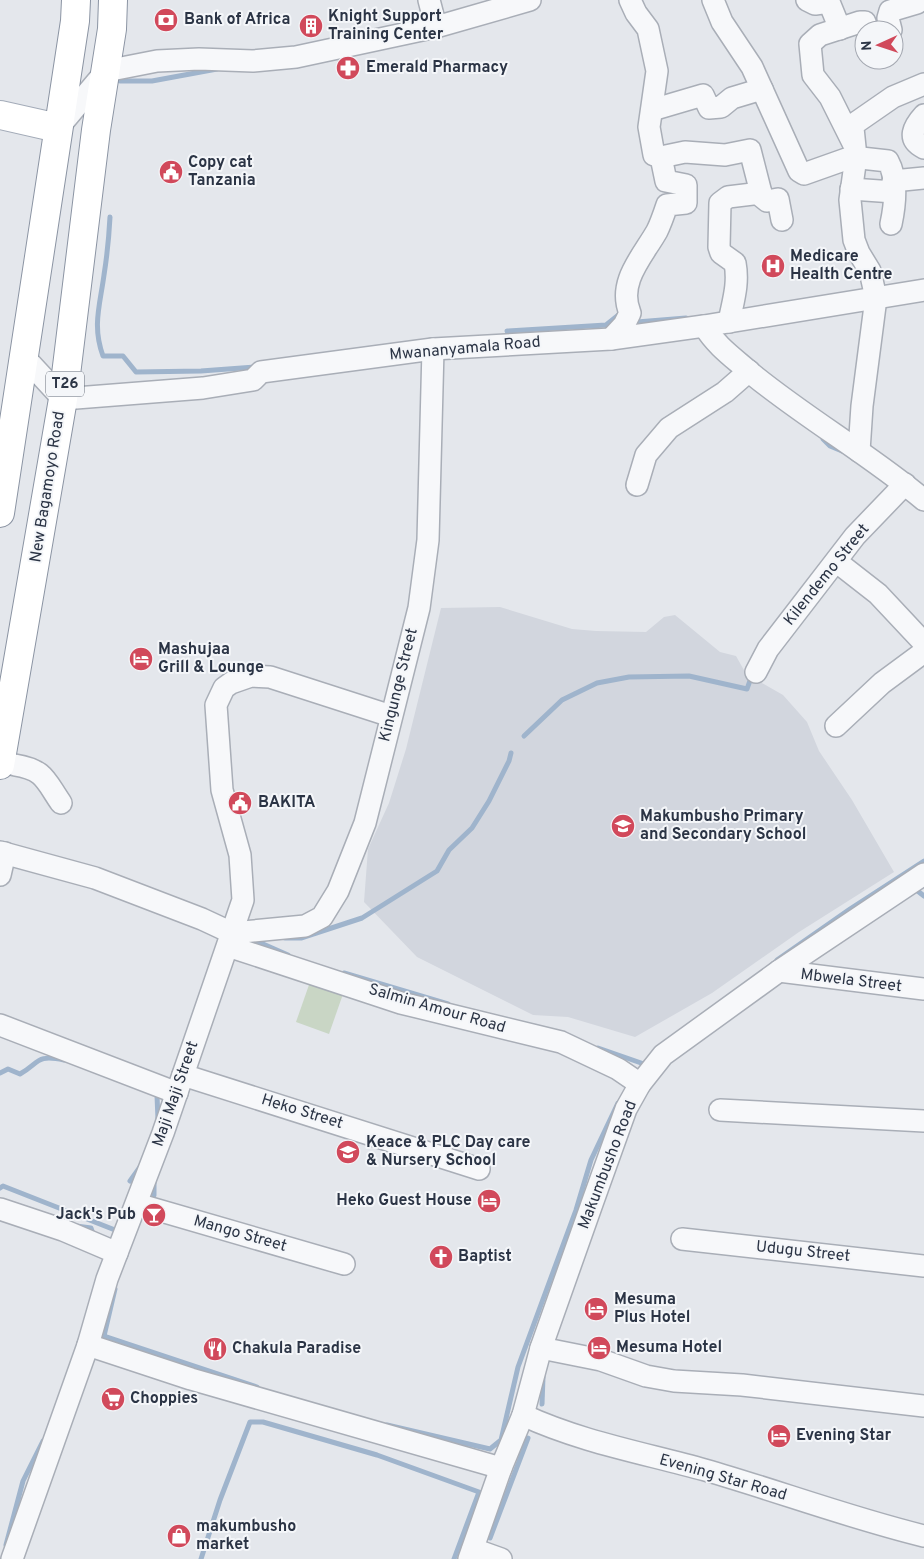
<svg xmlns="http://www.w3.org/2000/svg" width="924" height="1559" viewBox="0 0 924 1559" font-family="Overpass,sans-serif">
  <rect width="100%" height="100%" fill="#e4e7ec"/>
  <!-- built -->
  <path fill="#d2d6de" d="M500 607 572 629 596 631 646 632 664 617 675 615 720 652 736 656 749 679H755L783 695 807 722 819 751 852 800 894 872 799 932 712 993 635 1037 568 1017 533 1015 417 957 364 902 368 849 389 803 406 749 441 608Z"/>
  <!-- green -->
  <path fill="#c9d6c5" d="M310 982 343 994 329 1034 296 1022Z"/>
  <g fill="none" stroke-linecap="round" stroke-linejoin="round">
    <!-- stream -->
    <g stroke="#9fb4cc" stroke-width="5">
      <path d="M120 81H152L217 69"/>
      <path d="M110 217C109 236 107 256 104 275 100 305 92 326 103 356H123L136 372 201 371 255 367"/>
      <path d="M637 322 686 318"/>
      <path d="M507 331 606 325 621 313"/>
      <path d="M823 436V439L830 446 842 451"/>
      <path d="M524 736 562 700 597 683 629 677 689 676 747 689 752 675"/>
      <path d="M912 890 915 889 924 896"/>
      <path d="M285 938H301L362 918 437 871 449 850 472 828 489 801 509 761 511 753"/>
      <path d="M244 941 263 944 288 955"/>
      <path d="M777 960 850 909 924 861"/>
      <path d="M344 973 448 1004"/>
      <path d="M598 1048 644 1064 648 1060"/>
      <path d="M0 1073 8 1069 20 1074C40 1063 35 1054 64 1060"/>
      <path d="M154 1093 157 1095 158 1120"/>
      <path d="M154 1180V1195"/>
      <path d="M130 1181 140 1167"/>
      <path d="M0 1188 3 1186 115 1230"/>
      <path d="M76 1226 91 1228 94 1237"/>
      <path d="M115 1289 104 1336 257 1387"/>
      <path d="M542 1404 543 1377"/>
      <path d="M387 1425 490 1449 501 1440 518 1367 576 1210 591 1160 618 1103"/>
      <path d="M490 1538 528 1438"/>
      <path d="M6 1545 23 1481 43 1441"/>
      <path d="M201 1559 220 1500 250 1422H263L377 1455 479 1492 454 1559"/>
    </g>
    <!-- minor casing -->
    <g stroke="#a9aeb7" stroke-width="24">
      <g id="minor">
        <path d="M429 0 436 27"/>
        <path d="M713 0 722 22 752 67 799 171 804 174 852 157 888 161C898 179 895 205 891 224"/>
        <path d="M807 0 815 4 829 2 840 29"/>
        <path d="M891 30 888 18 890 11 917 3"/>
        <path d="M652 110 703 95 709 108 721 107 732 98 762 89"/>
        <path d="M924 115C914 126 906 139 924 148"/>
        <path d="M58 128 106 71 157 61 199 59 253 61 296 57 436 27 530 0"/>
        <path d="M853 143 830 97 813 75 810 44 820 35 860 22H865L867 30"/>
        <path d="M661 157 685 152 725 155 750 150 762 197 767 201 778 199 782 220"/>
        <path d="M893 181 924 178"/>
        <path d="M851 189 894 192"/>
        <path d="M729 322C733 301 739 284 735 263L721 253 719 247 720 203 728 197 761 193"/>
        <path d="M704 326C717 347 734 358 752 374 807 419 869 454 924 500"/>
        <path d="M611 339 624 325 630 313C617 282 643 256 657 231 661 223 664 214 667 205L686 203V185L666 181 661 157 654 155 649 127 657 71 648 29 636 13 630 0"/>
        <path d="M25 358 63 399 203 388 253 380 261 372 433 349 611 339 704 326 924 290"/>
        <path d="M859 451 862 406 876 298 870 271 859 253 854 240 850 200 856 157 853 128 854 124 893 97 924 84"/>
        <path d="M637 485 646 455 669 428 725 392 749 371"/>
        <path d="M837 562 878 594 924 643"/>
        <path d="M756 672 768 649 855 536 905 484"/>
        <path d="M836 726 882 683 924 652"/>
        <path d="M15 765C45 770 45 780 61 803"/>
        <path d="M0 852 95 878 202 919 232 933"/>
        <path d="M0 875 5 853"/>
        <path d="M232 933 305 926 322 917 338 891 365 823 419 608 428 540 433 349"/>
        <path d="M228 946 401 1003 561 1042 618 1069 640 1084"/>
        <path d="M779 971 924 989"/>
        <path d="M0 1025 177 1093"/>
        <path d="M183 1075 479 1169"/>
        <path d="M720 1110 924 1121"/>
        <path d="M137 1204 344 1264"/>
        <path d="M0 1209 63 1230 117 1253"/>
        <path d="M682 1239 924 1266"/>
        <path d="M88 1345 191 1379 501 1468"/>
        <path d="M541 1348 601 1360 646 1376 674 1381 742 1385 924 1406"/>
        <path d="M523 1415C581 1442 644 1453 705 1470 778 1491 850 1518 924 1536"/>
        <path d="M473 1549 501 1559"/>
        <path d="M12 1559 88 1345 107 1279 163 1133 243 900 240 855 222 790 216 705 224 688 231 683 251 676 270 677 391 716"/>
        <path d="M469 1559 501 1468 523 1415 541 1348 593 1201 626 1109 640 1084 663 1055 779 971 924 874"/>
      </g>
    </g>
    <!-- major casing -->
    <g stroke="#a3abb8" stroke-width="30">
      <path id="major" d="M0 115 58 128"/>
    </g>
    <!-- highway casing -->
    <g stroke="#8b94a3" stroke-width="30">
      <g id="highway">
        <path d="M0 513 75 21 76 0"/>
        <path d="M0 765 63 399 96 130 112 29 113 0"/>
      </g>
    </g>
    <!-- minor -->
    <use href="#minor" stroke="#f7f8fa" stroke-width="21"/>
    <!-- major -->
    <use href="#major" stroke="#fff" stroke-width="28"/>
    <!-- highway -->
    <use href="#highway" stroke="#fff" stroke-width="28"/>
  </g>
  <!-- icons -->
  <defs>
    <g id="bank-disc" transform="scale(1.25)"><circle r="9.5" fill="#d1495b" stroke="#f4f6f9"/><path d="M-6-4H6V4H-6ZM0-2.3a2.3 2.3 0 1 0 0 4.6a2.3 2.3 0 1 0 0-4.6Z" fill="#fff"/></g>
    <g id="building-disc" transform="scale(1.25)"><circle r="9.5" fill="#d1495b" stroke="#f4f6f9"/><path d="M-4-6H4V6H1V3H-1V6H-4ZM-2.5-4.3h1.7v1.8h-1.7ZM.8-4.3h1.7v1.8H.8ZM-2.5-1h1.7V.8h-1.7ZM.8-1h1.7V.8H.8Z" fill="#fff"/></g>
    <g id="pharmacy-disc" transform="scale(1.25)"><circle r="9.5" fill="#d1495b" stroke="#f4f6f9"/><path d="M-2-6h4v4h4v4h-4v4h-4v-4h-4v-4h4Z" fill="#fff"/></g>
    <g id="civic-disc" transform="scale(1.25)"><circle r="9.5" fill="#d1495b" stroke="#f4f6f9"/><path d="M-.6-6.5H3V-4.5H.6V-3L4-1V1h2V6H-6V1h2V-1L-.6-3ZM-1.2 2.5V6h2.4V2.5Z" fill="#fff"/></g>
    <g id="hospital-disc" transform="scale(1.25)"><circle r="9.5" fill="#d1495b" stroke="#f4f6f9"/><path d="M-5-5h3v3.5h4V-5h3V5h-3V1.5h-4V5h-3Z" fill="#fff"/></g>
    <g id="hotel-disc" transform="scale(1.25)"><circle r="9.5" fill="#d1495b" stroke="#f4f6f9"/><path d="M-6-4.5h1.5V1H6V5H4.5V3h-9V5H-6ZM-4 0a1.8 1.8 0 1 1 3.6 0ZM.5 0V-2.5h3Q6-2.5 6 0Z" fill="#fff"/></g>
    <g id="school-disc" transform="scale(1.25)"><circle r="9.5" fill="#d1495b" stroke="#f4f6f9"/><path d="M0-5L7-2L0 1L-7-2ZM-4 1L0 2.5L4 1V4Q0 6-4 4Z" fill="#fff"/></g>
    <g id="bar-disc" transform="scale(1.25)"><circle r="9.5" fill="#d1495b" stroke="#f4f6f9"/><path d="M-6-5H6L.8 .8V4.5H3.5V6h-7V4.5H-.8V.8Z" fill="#fff"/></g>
    <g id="church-disc" transform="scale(1.25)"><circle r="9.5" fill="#d1495b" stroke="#f4f6f9"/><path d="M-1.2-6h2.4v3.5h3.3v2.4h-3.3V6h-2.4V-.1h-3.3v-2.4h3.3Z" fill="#fff"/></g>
    <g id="restaurant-disc" transform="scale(1.25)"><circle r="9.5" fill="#d1495b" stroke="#f4f6f9"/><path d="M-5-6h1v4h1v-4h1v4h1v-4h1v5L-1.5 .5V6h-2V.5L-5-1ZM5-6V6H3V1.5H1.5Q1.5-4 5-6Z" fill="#fff"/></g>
    <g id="supermarket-disc" transform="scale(1.25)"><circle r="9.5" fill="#d1495b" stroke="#f4f6f9"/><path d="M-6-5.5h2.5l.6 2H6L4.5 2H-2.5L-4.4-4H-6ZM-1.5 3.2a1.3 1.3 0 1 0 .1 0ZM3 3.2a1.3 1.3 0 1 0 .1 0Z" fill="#fff"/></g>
    <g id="shop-disc" transform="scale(1.25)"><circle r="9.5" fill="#d1495b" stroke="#f4f6f9"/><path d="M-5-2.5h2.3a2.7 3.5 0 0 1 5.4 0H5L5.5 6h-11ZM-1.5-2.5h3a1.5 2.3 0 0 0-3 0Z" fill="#fff"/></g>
  </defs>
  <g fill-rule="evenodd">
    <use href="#bank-disc" x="166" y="20"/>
    <use href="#building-disc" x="311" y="26"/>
    <use href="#pharmacy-disc" x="348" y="68"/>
    <use href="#civic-disc" x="171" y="172"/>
    <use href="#hospital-disc" x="773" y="266"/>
    <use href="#hotel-disc" x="141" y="659"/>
    <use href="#civic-disc" x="240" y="803"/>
    <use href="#school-disc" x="623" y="826"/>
    <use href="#school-disc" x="348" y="1152"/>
    <use href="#hotel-disc" x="489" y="1201"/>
    <use href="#bar-disc" x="154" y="1215"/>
    <use href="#church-disc" x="441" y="1257"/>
    <use href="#hotel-disc" x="596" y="1309"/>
    <use href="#hotel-disc" x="599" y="1348"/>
    <use href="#restaurant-disc" x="215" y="1349"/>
    <use href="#supermarket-disc" x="113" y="1399"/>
    <use href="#hotel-disc" x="779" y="1436"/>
    <use href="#shop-disc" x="179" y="1536"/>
  </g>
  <g text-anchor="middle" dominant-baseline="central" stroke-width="4" stroke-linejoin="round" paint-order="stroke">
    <!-- shield labels -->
    <rect fill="#f4f6f9" stroke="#676e7b" stroke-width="1" x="46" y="371.5" width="38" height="25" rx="4"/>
    <g font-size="15" font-weight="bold" fill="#2b3445">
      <text x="65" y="384">T26</text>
    </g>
    <!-- poi labels -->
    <g font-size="16" font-weight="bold" fill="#2b3445" stroke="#f4f6f9" text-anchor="start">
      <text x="328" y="17">Knight Support<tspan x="328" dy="18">Training Center</tspan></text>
      <text x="184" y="20">Bank of Africa</text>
      <text x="366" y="68">Emerald Pharmacy</text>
      <text x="188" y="163">Copy cat<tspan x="188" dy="18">Tanzania</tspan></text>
      <text x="790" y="257">Medicare<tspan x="790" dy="18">Health Centre</tspan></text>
      <text x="158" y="650">Mashujaa<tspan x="158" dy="18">Grill &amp; Lounge</tspan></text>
      <text x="258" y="803">BAKITA</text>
      <text x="640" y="817">Makumbusho Primary<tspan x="640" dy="18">and Secondary School</tspan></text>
      <text x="366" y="1143">Keace &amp; PLC Day care<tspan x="366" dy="18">&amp; Nursery School</tspan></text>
      <text x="472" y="1201" text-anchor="end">Heko Guest House</text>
      <text x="136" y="1215" text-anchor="end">Jack's Pub</text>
      <text x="458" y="1257">Baptist</text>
      <text x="614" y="1300">Mesuma<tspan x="614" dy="18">Plus Hotel</tspan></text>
      <text x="616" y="1348">Mesuma Hotel</text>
      <text x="232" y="1349">Chakula Paradise</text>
      <text x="130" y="1399">Choppies</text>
      <text x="796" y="1436">Evening Star</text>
      <text x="196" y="1527">makumbusho<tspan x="196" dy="18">market</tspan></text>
    </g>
    <!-- street labels -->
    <g font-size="16" fill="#2b3445" stroke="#f4f6f9">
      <text transform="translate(465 349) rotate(-5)">Mwananyamala Road</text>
      <text transform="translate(48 487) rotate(-81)">New Bagamoyo Road</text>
      <text transform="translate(827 575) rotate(-51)">Kilendemo Street</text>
      <text transform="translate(399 685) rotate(-76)">Kingunge Street</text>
      <text transform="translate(851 981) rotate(7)">Mbwela Street</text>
      <text transform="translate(437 1009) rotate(16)">Salmin Amour Road</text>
      <text transform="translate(176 1094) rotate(-71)">Maji Maji Street</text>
      <text transform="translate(302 1112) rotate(17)">Heko Street</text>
      <text transform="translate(608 1165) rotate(-69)">Makumbusho Road</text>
      <text transform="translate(240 1234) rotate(16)">Mango Street</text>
      <text transform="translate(803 1252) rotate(6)">Udugu Street</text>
      <text transform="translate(723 1478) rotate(16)">Evening Star Road</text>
    </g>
  </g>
  <!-- north arrow -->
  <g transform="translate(879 45) rotate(267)"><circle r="24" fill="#f4f6f9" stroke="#a4a8b1"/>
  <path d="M0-4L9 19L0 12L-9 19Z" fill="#d1495b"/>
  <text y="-8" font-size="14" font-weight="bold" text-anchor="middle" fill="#2b3445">N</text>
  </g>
</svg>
